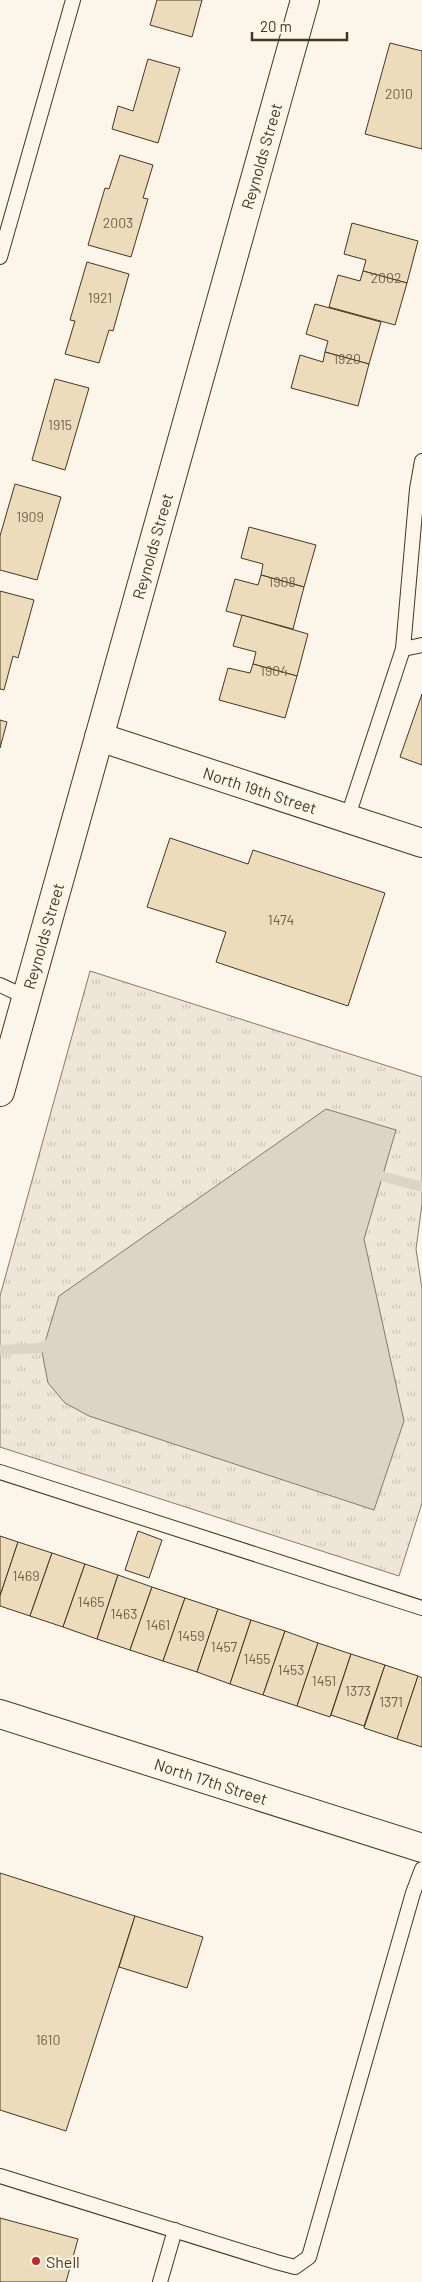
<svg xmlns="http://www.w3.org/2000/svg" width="422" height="2282" viewBox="0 0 422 2282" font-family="Barlow,sans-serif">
  <defs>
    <pattern id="park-tufts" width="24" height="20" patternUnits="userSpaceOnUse" patternTransform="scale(1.25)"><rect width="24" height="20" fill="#ede6d9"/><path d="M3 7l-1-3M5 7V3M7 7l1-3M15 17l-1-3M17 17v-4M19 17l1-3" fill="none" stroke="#cdc6ba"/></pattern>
  </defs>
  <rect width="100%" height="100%" fill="#fbf6e9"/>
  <!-- park -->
  <path fill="url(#park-tufts)" stroke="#887966" d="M90 971 422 1077V1204L416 1249 422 1289V1503L399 1576 0 1447V1296Z"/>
  <!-- water -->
  <path fill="#dcd4c6" stroke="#887966" d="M326 1109 396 1130 364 1239 404 1421 374 1510 89 1416 65 1403 48 1383 42 1352 59 1296Z"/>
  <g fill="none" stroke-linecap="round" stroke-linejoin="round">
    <!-- stream -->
    <g stroke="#dcd4c6" stroke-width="10">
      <path d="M370 1173 422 1187"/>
      <path d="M0 1350 40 1348 55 1341"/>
    </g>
  </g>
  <!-- building -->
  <g fill="#ecdcbc" stroke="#4a3520">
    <path d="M157 0H202L192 37 150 25Z"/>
    <path d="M390 43 422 51V149L365 134Z"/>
    <path d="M148 59 180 68 158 143 112 129 118 106 133 111Z"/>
    <path d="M120 155 153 165 143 198 148 199 131 257 88 245 105 188 109 189Z"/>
    <path d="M352 223 418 241 407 283 363 271 366 260 344 254Z"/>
    <path d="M87 262 129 274 113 331 109 330 99 363 65 354 75 321 70 320Z"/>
    <path d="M363 271 407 283 395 325 329 307 338 275 360 281Z"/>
    <path d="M315 304 381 322 369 364 325 352 328 341 306 334Z"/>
    <path d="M325 352 369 364 358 406 291 388 300 355 323 362Z"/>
    <path d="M55 379 89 388 65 470 32 460Z"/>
    <path d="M15 484 61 497 37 580 0 570V536Z"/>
    <path d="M249 527 316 545 304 587 261 575 263 564 241 558Z"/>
    <path d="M261 575 304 587 293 629 226 611 235 579 258 585Z"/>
    <path d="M0 591 34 600 18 658 13 656 4 690 0 689Z"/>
    <path d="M242 615 308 634 297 676 253 664 256 652 233 646Z"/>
    <path d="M253 664 297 676 285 718 219 700 228 668 250 673Z"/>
    <path d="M422 694V765L400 757Z"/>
    <path d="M0 720 7 722 0 748Z"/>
    <path d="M170 838 248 864 253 850 385 893 348 1006 216 962 226 932 147 907Z"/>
    <path d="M138 1531 162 1540 149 1578 125 1570Z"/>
    <path d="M0 1536 18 1542 0 1596Z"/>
    <path d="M18 1542 52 1553 30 1616 0 1606V1596Z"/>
    <path d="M52 1553 85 1564 63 1627 30 1616Z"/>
    <path d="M85 1564 118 1575 97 1639 63 1627Z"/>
    <path d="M118 1575 152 1587 130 1650 97 1639Z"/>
    <path d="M152 1587 185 1598 163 1661 130 1650Z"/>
    <path d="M185 1598 218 1609 197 1672 163 1661Z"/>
    <path d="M218 1609 251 1620 230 1684 197 1672Z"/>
    <path d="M251 1620 285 1631 263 1695 230 1684Z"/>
    <path d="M285 1631 318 1643 297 1706 263 1695Z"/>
    <path d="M318 1643 351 1654 330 1717 297 1706Z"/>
    <path d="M351 1654 385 1665 364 1726 331 1715Z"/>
    <path d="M385 1665 418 1676 397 1739 364 1728Z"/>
    <path d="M418 1676 422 1678V1747L397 1739Z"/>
    <path d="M0 1873 135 1916 66 2131 0 2110Z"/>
    <path d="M135 1916 203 1937 187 1988 119 1967Z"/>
    <path d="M0 2218 78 2239 66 2282H0Z"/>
  </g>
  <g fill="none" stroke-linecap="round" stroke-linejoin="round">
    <!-- lane casing -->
    <g stroke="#4a3520" stroke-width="16">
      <g id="lane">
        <path d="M0 257 73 0"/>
        <path d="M403 649 422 645"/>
        <path d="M347 819 403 649 417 489 422 461"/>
        <path d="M0 985 26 997"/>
        <path d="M0 1472 422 1608"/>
        <path d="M0 2176 276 2262 295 2267 309 2257 413 1893 422 1869"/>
        <path d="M160 2282 175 2230"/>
      </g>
    </g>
    <!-- street casing -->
    <g stroke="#4a3520" stroke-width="30">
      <g id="street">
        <path d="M99 737 422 843"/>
        <path d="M0 1714 422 1848"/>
      </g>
    </g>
    <!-- secondary casing -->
    <g stroke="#4a3520" stroke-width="30">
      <path id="secondary" d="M0 1092 305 0"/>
    </g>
    <!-- lane -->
    <use href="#lane" stroke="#fbf6e9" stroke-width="14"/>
    <!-- street -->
    <use href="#street" stroke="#fbf6e9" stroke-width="28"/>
    <!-- secondary -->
    <use href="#secondary" stroke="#fbf6e9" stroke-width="28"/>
  </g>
  <!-- markers -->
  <circle fill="#c62828" stroke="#fbf6e9" stroke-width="2" cx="36" cy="2261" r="5"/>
  <g text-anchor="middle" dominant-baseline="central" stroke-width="4" stroke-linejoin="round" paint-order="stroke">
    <!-- number labels -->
    <g font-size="14" fill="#725f47">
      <text x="399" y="93">2010</text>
      <text x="118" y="222">2003</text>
      <text x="386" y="277">2002</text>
      <text x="100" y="297">1921</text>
      <text x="347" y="358">1920</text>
      <text x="60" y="424">1915</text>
      <text x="30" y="516">1909</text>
      <text x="282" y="581">1908</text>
      <text x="274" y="670">1904</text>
      <text x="281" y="919">1474</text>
      <text x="26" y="1575">1469</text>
      <text x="91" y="1601">1465</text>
      <text x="124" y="1613">1463</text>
      <text x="158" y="1624">1461</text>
      <text x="191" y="1635">1459</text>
      <text x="224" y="1646">1457</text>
      <text x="257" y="1658">1455</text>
      <text x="291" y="1669">1453</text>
      <text x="324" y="1680">1451</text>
      <text x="358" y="1690">1373</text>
      <text x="391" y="1701">1371</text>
      <text x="48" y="2039">1610</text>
    </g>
    <!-- street labels -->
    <g font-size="16" fill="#4a3520" stroke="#fbf6e9">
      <text transform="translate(261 156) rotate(-74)">Reynolds Street</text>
      <text transform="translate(152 546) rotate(-74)">Reynolds Street</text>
      <text transform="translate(260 790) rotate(18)">North 19th Street</text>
      <text transform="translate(43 936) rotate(-74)">Reynolds Street</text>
      <text transform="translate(211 1781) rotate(18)">North 17th Street</text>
    </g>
    <!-- poi labels -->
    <g font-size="16" fill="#4a3520" stroke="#fbf6e9" text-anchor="start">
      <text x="46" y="2261">Shell</text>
    </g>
  </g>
  <!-- scale -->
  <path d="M252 32v8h95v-8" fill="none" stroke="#4a3520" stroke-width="2.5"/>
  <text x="260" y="32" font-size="15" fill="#4a3520" stroke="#fbf6e9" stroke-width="4" paint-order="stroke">20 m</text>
</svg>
